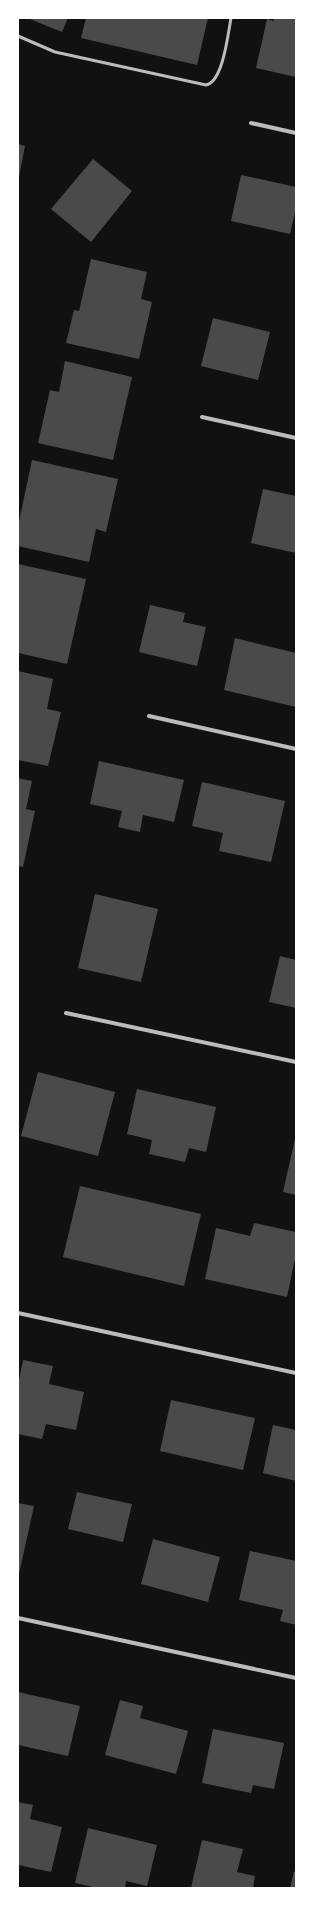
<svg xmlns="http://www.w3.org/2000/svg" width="314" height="1906" viewBox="0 0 314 1906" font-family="'Source Serif 4',serif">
  <rect width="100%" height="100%" fill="#111"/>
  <!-- building -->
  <g fill="#4a4a4a">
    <path d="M27 18H68L62 32Z"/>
    <path d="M86 18H208L197 65 81 38Z"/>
    <path d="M274 18H296V77L256 68 267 19 274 21Z"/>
    <path d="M18 144 25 146 19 177H18Z"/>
    <path d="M93 159 132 191 91 242 51 209Z"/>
    <path d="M241 175 296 187V208L290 234 231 221Z"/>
    <path d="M91 259 147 272 141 299 152 302 139 359 66 343 74 310 79 311Z"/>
    <path d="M213 318 270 332 258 380 201 366Z"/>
    <path d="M65 361 132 377 113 460 38 443 50 390 59 392Z"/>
    <path d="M32 460 118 479 106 532 96 529 89 562 18 546V526Z"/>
    <path d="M263 489 296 496V553L251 543Z"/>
    <path d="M18 564 86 579 67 664 18 653Z"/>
    <path d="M150 605 185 613 183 622 206 627 197 666 139 652Z"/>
    <path d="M235 638 296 653V707L224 690Z"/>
    <path d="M18 671 53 679 47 709 61 712 48 766 18 760Z"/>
    <path d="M99 761 184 780 174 822 143 815 140 832 118 827 122 811 90 804Z"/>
    <path d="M18 778 32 781 26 809 35 811 23 867 18 866Z"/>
    <path d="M202 782 285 801 271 862 219 851 223 833 192 826Z"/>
    <path d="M95 894 158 909 141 982 78 968Z"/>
    <path d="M280 956 296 960V1008L269 1002Z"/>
    <path d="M38 1072 115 1092 98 1156 21 1136Z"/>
    <path d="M137 1089 216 1107 206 1152 189 1148 185 1162 149 1154 152 1140 127 1134Z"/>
    <path d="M295 1139H296V1195L283 1192Z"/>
    <path d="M80 1186 201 1214 184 1286 63 1257Z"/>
    <path d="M254 1223 296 1232V1254L287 1297 205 1279 216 1228 250 1236Z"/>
    <path d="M23 1360 53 1366 49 1384 84 1392 76 1430 46 1424 42 1439 18 1434V1385Z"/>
    <path d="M171 1400 255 1418 243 1470 160 1451Z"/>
    <path d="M273 1425 296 1430V1481L263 1473Z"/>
    <path d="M77 1492 132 1504 123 1542 68 1529Z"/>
    <path d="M18 1503 34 1506 19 1574H18Z"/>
    <path d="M153 1539 220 1557 208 1602 141 1584Z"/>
    <path d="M250 1551 296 1561V1625L280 1621 283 1610 239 1600Z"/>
    <path d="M18 1692 80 1706 68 1756 18 1745Z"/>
    <path d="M120 1700 143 1706 140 1718 188 1731 176 1774 105 1755Z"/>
    <path d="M213 1729 284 1743 274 1789 253 1785 251 1793 202 1783Z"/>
    <path d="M18 1802 33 1805 30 1819 62 1827 51 1872 18 1865Z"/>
    <path d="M88 1828 157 1845 147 1886 126 1881 125 1888H97L75 1883Z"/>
    <path d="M202 1840 243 1849 237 1872 255 1876 253 1888H191Z"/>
    <path d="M294 1871 296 1872V1888H290Z"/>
  </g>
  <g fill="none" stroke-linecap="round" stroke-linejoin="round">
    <!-- service -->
    <path stroke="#bcbcbc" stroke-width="3" d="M18 36 55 52 206 85C223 82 228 34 231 18"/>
    <!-- minor -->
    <g stroke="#bcbcbc" stroke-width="4">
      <path d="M251 123 296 133"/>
      <path d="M202 417 296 438"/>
      <path d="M149 716 296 749"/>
      <path d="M66 1013 296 1062"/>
      <path d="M18 1313 296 1373"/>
      <path d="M18 1618 296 1678"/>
    </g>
  </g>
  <!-- border -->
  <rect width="314" height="1906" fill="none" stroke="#ffffff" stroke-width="38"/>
</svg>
